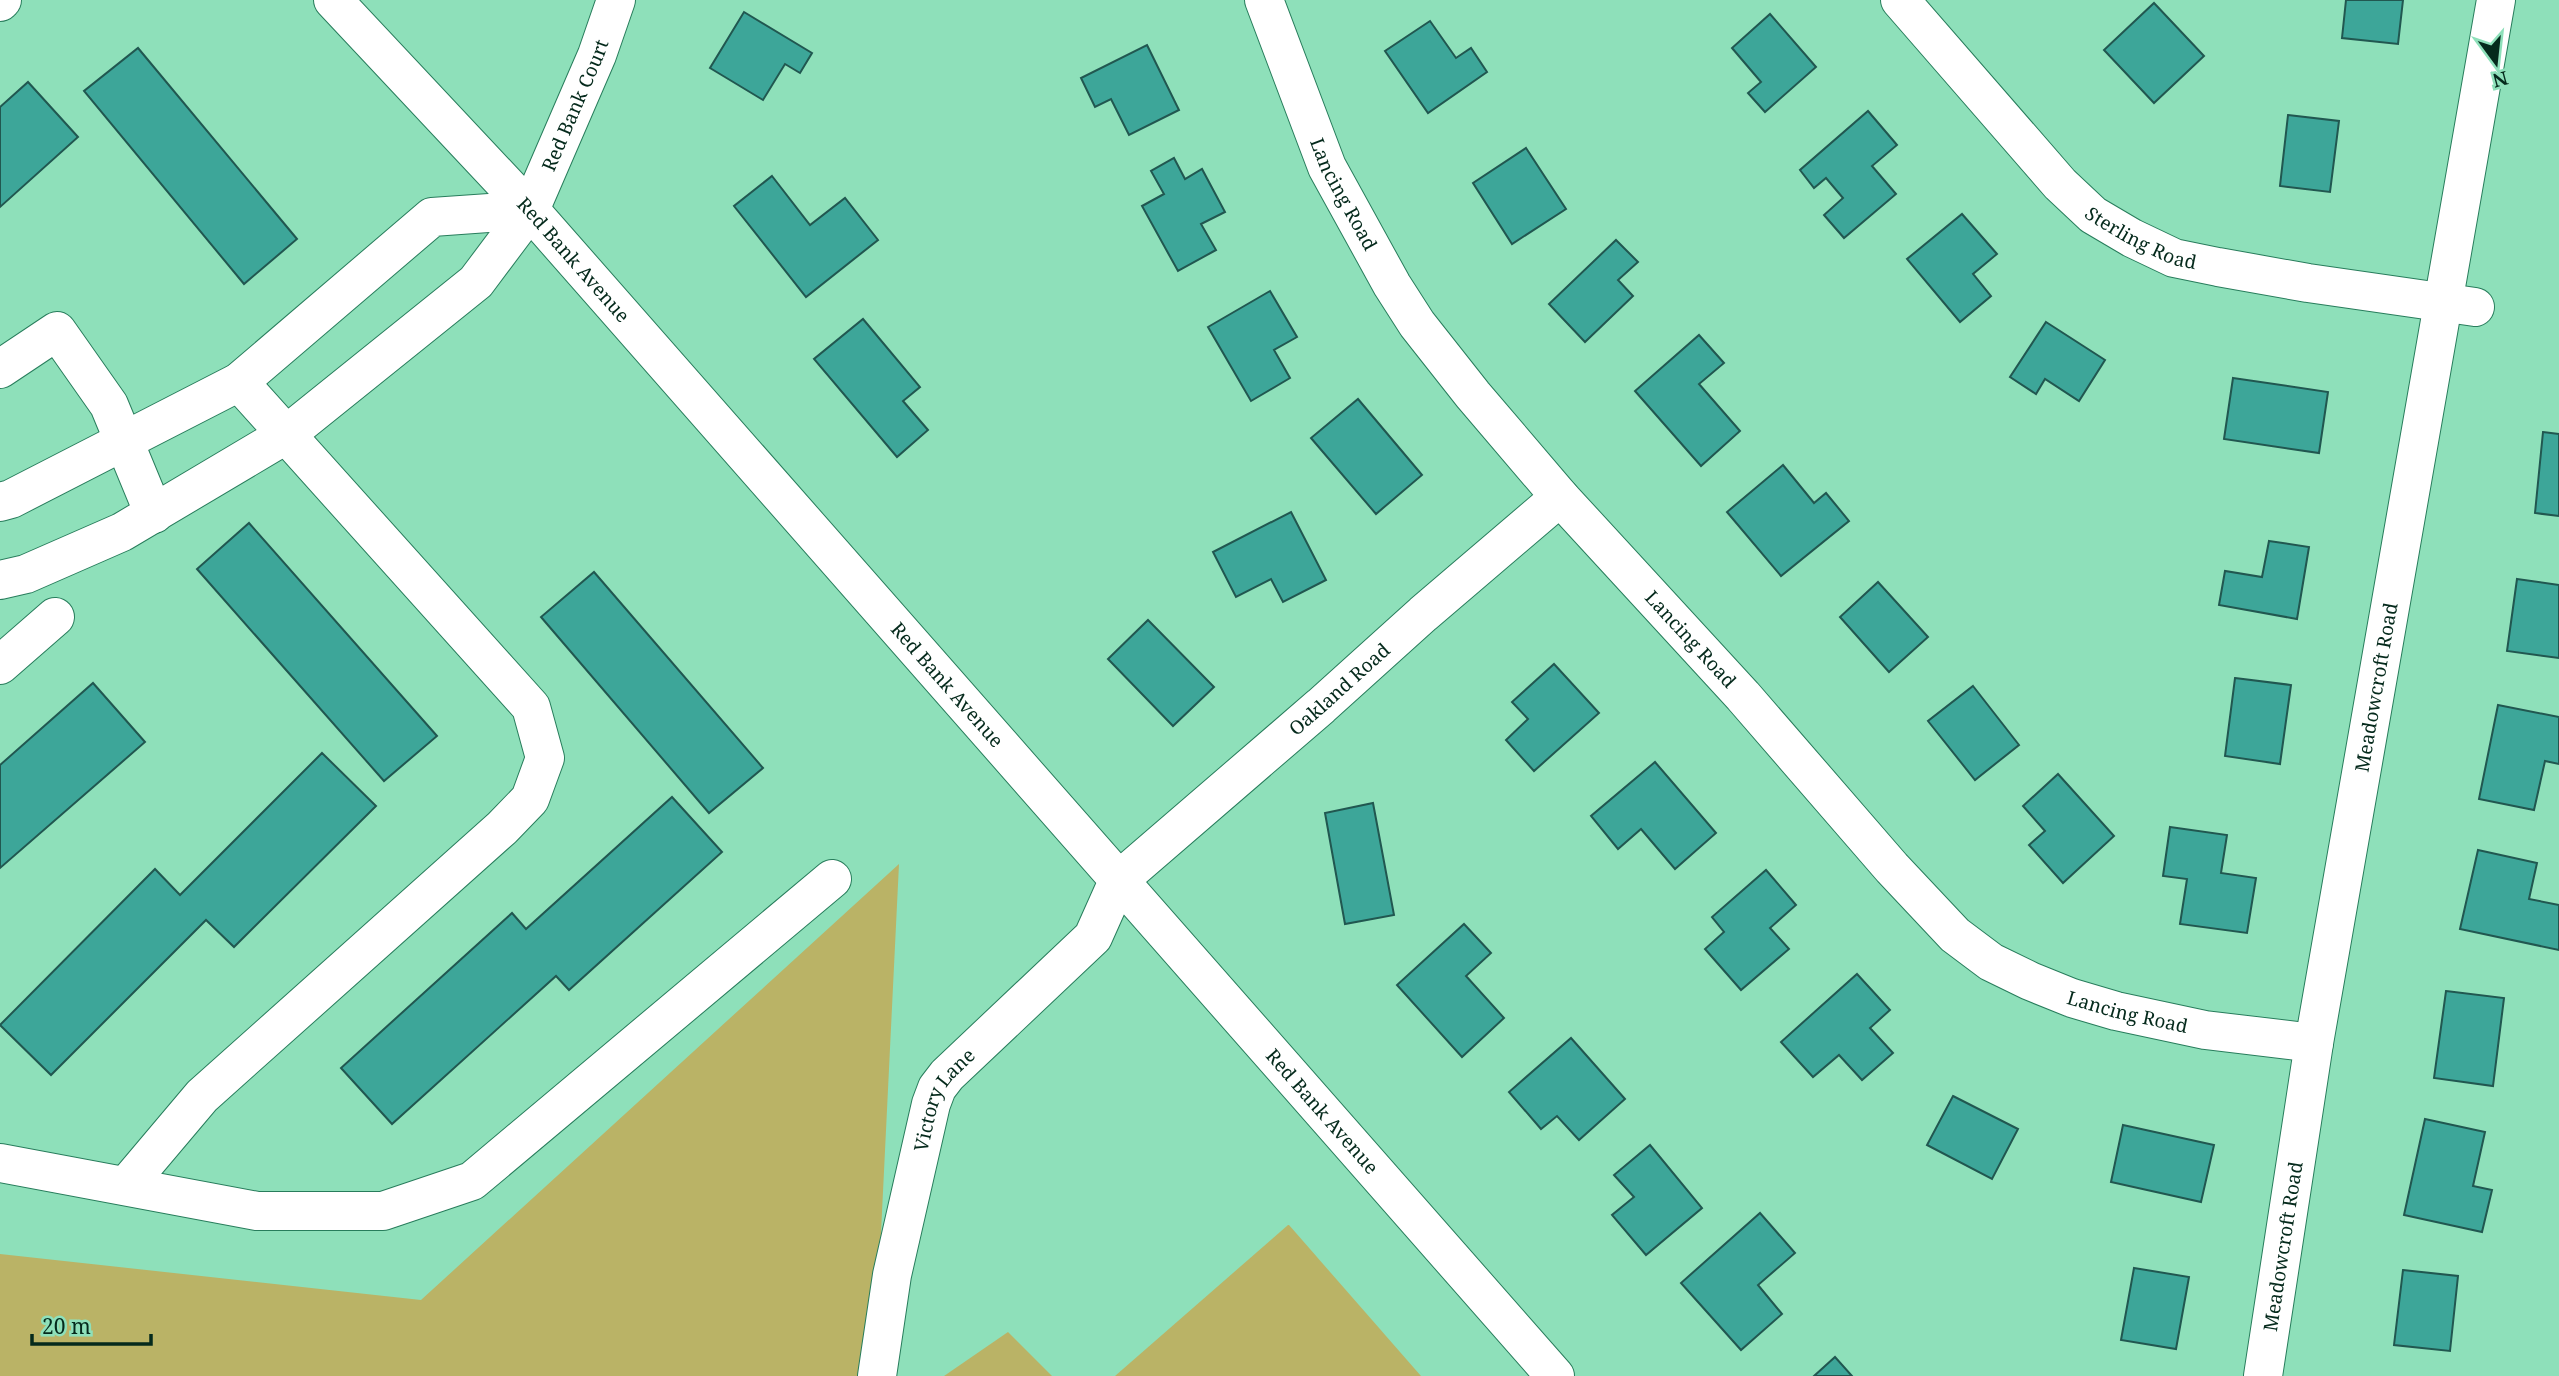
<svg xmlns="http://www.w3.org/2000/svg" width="2559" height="1376" viewBox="0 0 2559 1376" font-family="'Noto Serif',serif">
  <rect width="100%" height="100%" fill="#8ee0ba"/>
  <!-- green -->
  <g fill="#bab366">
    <path d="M899 864 874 1376H0V1254L421 1300Z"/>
    <path d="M1289 1225 1421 1376H1115L1288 1225Z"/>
    <path d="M1008 1332 1052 1376H944Z"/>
  </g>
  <!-- building -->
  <g fill="#3da699" stroke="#215750" stroke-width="2">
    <path d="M2346 0H2403L2398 44 2342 38Z"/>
    <path d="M2154 3 2204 56 2154 103 2104 50Z"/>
    <path d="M744 12 812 53 800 73 785 64 763 100 710 68Z"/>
    <path d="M1770 14 1816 67 1765 112 1748 93 1761 82 1732 48Z"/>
    <path d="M1430 21 1456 58 1471 48 1487 72 1428 113 1385 51Z"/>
    <path d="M1147 45 1179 110 1129 135 1111 99 1095 107 1081 78Z"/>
    <path d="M138 48 297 239 244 284 84 91Z"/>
    <path d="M28 82 78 137 0 207V107Z"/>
    <path d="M1868 111 1897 145 1872 166 1896 194 1844 238 1824 215 1843 198 1826 178 1814 188 1800 170Z"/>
    <path d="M2288 115 2339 121 2330 192 2280 186Z"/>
    <path d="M1526 148 1566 209 1512 244 1473 183Z"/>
    <path d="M1174 158 1185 179 1202 169 1225 212 1201 224 1216 250 1178 271 1142 206 1164 194 1151 171Z"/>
    <path d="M772 176 810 225 845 198 878 240 806 297 734 206Z"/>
    <path d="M1962 214 1997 254 1973 274 1991 296 1960 322 1907 259Z"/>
    <path d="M1616 240 1638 262 1618 280 1633 296 1585 342 1549 304Z"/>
    <path d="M1270 291 1297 337 1274 350 1290 378 1251 401 1208 327Z"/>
    <path d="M863 319 920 387 903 401 928 430 897 457 814 359Z"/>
    <path d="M2046 322 2105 360 2079 401 2045 379 2036 394 2010 377Z"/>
    <path d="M1699 335 1724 363 1699 384 1740 431 1701 466 1635 391Z"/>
    <path d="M2233 378 2328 392 2319 453 2224 439Z"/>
    <path d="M1358 399 1422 475 1376 514 1311 438Z"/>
    <path d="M2543 432 2559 434V516L2535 513Z"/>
    <path d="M1783 465 1814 503 1826 493 1849 521 1781 576 1727 512Z"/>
    <path d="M1291 512 1326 580 1283 602 1271 579 1236 597 1213 552Z"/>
    <path d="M249 523 437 736 384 781 197 569Z"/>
    <path d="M2269 541 2309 547 2297 619 2219 605 2225 571 2262 577Z"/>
    <path d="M594 572 763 768 709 813 541 617Z"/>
    <path d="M2517 579 2559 585V658L2507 651Z"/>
    <path d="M1878 582 1928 637 1889 672 1840 617Z"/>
    <path d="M1148 620 1214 687 1173 726 1108 659Z"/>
    <path d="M1554 664 1599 713 1534 771 1506 740 1528 719 1512 702Z"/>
    <path d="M2235 678 2291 685 2280 764 2225 756Z"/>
    <path d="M93 683 145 742 0 868V765Z"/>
    <path d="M1973 686 2019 745 1975 780 1928 721Z"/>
    <path d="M2498 705 2559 717V764L2545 761 2534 810 2479 799Z"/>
    <path d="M322 753 376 806 234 947 206 920 51 1075 0 1025 155 869 180 895Z"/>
    <path d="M1655 762 1716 833 1675 869 1641 829 1618 849 1591 816Z"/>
    <path d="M2058 774 2114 836 2063 883 2029 845 2045 831 2023 806Z"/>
    <path d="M672 797 722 852 569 990 556 976 392 1124 341 1068 512 913 526 929Z"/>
    <path d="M1373 803 1394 915 1345 924 1325 813Z"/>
    <path d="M2170 827 2227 835 2221 873 2256 878 2247 933 2180 924 2187 879 2163 876Z"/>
    <path d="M2478 850 2537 863 2529 899 2559 905V950L2460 929Z"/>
    <path d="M1766 870 1796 905 1770 928 1789 949 1741 990 1705 949 1724 932 1712 917Z"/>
    <path d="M1464 924 1491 953 1466 976 1504 1018 1462 1057 1397 985Z"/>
    <path d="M1857 974 1890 1010 1870 1028 1893 1053 1862 1080 1839 1055 1813 1077 1781 1042Z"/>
    <path d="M2446 991 2504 998 2493 1086 2434 1078Z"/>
    <path d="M1571 1038 1625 1099 1579 1140 1557 1116 1541 1129 1509 1092Z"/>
    <path d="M1953 1096 2018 1129 1992 1179 1927 1145Z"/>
    <path d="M2425 1119 2485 1132 2473 1186 2492 1190 2482 1232 2404 1215Z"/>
    <path d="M2123 1125 2214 1145 2201 1202 2111 1182Z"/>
    <path d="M1650 1145 1702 1208 1646 1255 1612 1215 1634 1197 1614 1175Z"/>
    <path d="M1760 1213 1795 1253 1758 1285 1782 1314 1741 1350 1681 1283Z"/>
    <path d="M2134 1268 2189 1277 2176 1349 2121 1340Z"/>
    <path d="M2403 1270 2458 1276 2450 1351 2394 1345Z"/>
    <path d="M1835 1357 1852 1376H1814Z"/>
  </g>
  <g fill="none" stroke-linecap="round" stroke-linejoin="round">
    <!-- minor casing -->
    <g stroke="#287d5c" stroke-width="40">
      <g id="minor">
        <path id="s1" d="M333 0 530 210 1555 1376"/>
        <path id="s2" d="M1264 0 1327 167 1392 285 1417 324 1473 395 1560 497 1743 696 1892 868 1955 935 1991 962 2030 981 2072 998 2116 1011 2205 1030 2314 1043"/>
        <path id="s3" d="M1900 0 2060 184 2093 215 2132 238 2174 258 2218 267 2308 283 2475 307"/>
        <path d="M0 2 2 0"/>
        <path d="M0 369 57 331 109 405 154 514"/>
        <path d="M0 502 11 499 239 382 432 217 530 210"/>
        <path id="s4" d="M0 580 26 574 122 532 287 434 476 282 530 210 597 55 616 0"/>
        <path d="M0 665 55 617"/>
        <path d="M0 1163 257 1211H383L472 1181 832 879"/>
        <path d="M126 1186 202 1096 502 828 530 799 545 758 531 707 239 382"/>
        <path id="s5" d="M877 1376 892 1275 931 1104 937 1088 947 1075 1093 937 1118 881 1321 706 1423 614 1560 497"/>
        <path id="s6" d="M2263 1376 2314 1043 2496 0"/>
      </g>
    </g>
    <!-- minor -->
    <use href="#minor" stroke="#fff" stroke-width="38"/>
  </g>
  <g text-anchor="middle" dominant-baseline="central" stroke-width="6" stroke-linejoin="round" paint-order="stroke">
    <!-- street labels -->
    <g font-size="19" fill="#052a1c" stroke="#8ee0ba">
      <text stroke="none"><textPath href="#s4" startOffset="770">Red Bank Court</textPath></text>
      <text stroke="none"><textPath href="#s2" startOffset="210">Lancing Road</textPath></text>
      <text stroke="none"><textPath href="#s3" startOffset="343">Sterling Road</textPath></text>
      <text stroke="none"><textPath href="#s1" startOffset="354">Red Bank Avenue</textPath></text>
      <text stroke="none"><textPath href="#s2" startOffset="777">Lancing Road</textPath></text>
      <text stroke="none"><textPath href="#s1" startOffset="920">Red Bank Avenue</textPath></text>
      <text stroke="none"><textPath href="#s6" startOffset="698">Meadowcroft Road</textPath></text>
      <text stroke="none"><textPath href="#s5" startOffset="866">Oakland Road</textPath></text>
      <text stroke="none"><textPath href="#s2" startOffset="1365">Lancing Road</textPath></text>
      <text stroke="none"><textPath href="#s5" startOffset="287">Victory Lane</textPath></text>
      <text stroke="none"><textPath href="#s1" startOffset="1488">Red Bank Avenue</textPath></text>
      <text stroke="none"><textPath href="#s6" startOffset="131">Meadowcroft Road</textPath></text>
    </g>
  </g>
  <!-- north arrow -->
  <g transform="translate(2496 63) rotate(165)" stroke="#8ee0ba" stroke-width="5" paint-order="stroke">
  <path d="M0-5L12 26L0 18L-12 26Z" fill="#052a1c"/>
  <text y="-10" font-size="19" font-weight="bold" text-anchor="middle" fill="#052a1c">N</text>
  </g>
  <!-- scale -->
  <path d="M32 1334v10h119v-10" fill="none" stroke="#052a1c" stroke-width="3.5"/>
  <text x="42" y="1334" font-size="21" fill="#052a1c" stroke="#8ee0ba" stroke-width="5" paint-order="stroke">20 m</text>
</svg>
